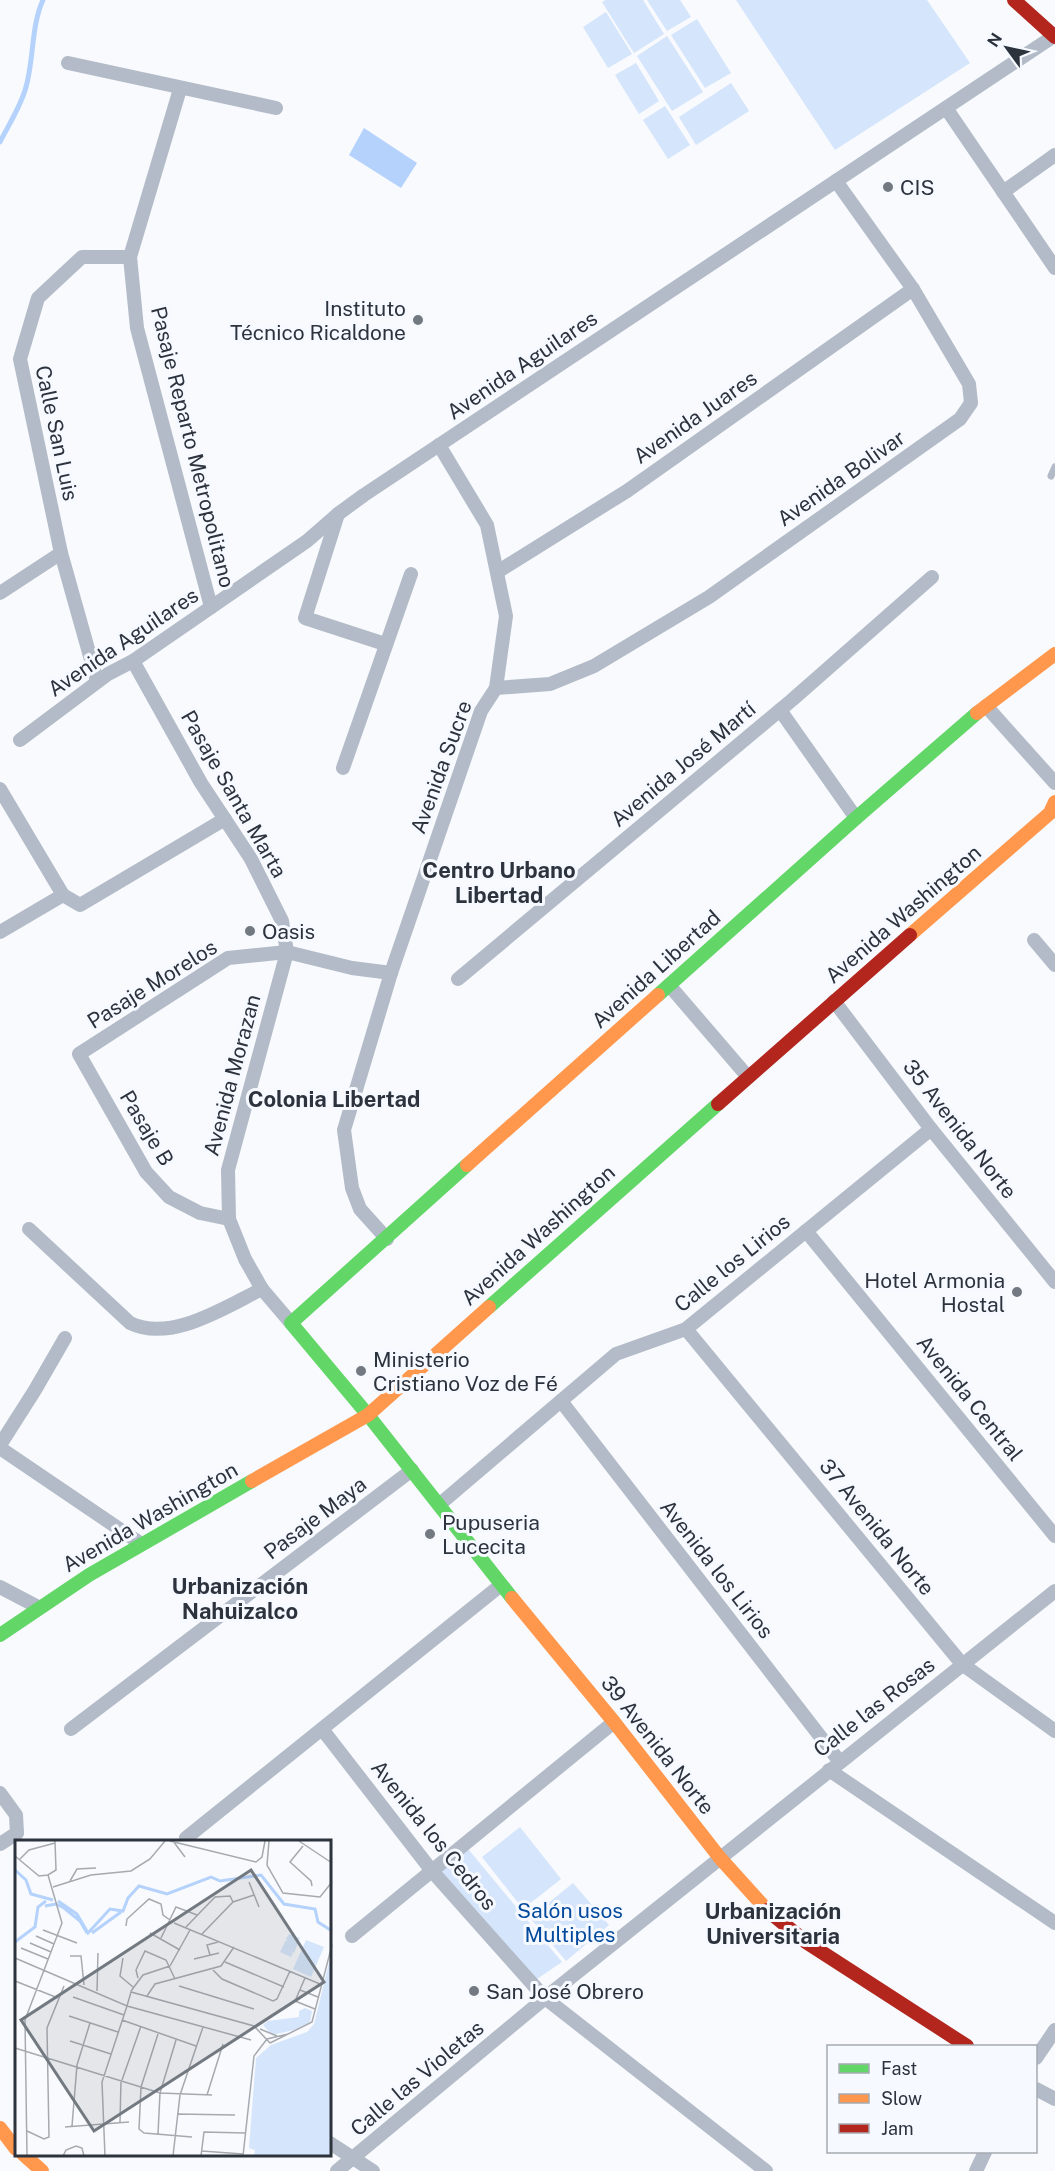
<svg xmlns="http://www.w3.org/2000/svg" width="1055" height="2171" viewBox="0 0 1055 2171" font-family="'Public Sans',sans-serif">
  <rect width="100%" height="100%" fill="#f8fafd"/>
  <!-- green -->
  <g fill="#d5e5fb">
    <path d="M606 0H643L664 34 634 53 602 2Z"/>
    <path d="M647 0H680L691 17 667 31Z"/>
    <path d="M736 0H927L970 63 835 150Z"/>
    <path d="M606 12 632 54 608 68 583 27Z"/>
    <path d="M697 19 731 73 705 88 671 35Z"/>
    <path d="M667 36 703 92 672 111 637 56Z"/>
    <path d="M636 63 659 101 639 114 615 75Z"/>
    <path d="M731 83 749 111 696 145 679 117Z"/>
    <path d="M665 106 690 145 668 159 643 120Z"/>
    <path d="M520 1827 561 1879 523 1909 482 1857Z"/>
    <path d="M464 1844 562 1962 537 1979 437 1867Z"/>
    <path d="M573 1883 609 1925 566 1961 530 1918Z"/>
  </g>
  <!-- water -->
  <path fill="#b4d2fc" d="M364 128 417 163 401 188 349 155Z"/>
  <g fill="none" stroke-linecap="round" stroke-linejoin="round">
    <!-- stream -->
    <path stroke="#b4d2fc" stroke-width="5" d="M0 142C9 124 21 106 26 87 34 59 31 26 43 0"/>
    <!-- lane -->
    <path stroke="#b2bbc7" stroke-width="7" d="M1051 476 1055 467"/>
    <!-- street -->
    <g stroke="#b2bbc7" stroke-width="14">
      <path d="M68 63 276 108"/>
      <path d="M180 89 130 257 137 328 211 607"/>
      <path d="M946 108 1055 268"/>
      <path d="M1003 192 1055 155"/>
      <path d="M338 514 305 618 385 644"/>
      <path d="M497 572 627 491 913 289"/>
      <path d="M0 593 61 553"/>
      <path d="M133 661 201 783 251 859 282 921 287 952 228 1170 229 1219 245 1259 262 1289 291 1323"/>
      <path d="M97 681 61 553 20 359 38 298 82 257H130"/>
      <path d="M496 688 550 684 594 666 709 597 960 419 971 403 969 384 913 289 836 181"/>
      <path d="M986 706 1055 783"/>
      <path d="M780 710 856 818"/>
      <path d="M20 740 108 674 133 661 307 541 338 514 364 495 1054 36"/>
      <path d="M343 768 411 574"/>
      <path d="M0 789 63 895"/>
      <path d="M0 932 63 895 80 905 225 819"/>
      <path d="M1034 940 1055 965"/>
      <path d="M458 979 792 700 932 577"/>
      <path d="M669 985 748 1077"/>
      <path d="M834 1001 931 1129 1055 1282"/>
      <path d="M229 1219 200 1213 169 1197 146 1172 79 1054 228 958 287 952 352 968 391 973"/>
      <path d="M29 1229 130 1323C171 1343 225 1307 262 1289"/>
      <path d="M806 1231 1055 1536"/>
      <path d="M387 1239 360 1209 352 1188 344 1130 391 973 481 711 496 688 506 616 487 525 439 445"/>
      <path d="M686 1329 962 1664 1055 1731"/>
      <path d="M561 1401 840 1762"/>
      <path d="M0 1445 35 1390 65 1338"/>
      <path d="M0 1448 140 1543"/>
      <path d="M440 1504 616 1354 686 1329 931 1129"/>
      <path d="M0 1587 38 1607"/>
      <path d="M71 1729 412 1470"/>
      <path d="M322 1729 432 1871 545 1998 766 2171"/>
      <path d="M829 1770 1055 1923"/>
      <path d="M0 1793 16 1815 17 1833"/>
      <path d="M186 1838 501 1585"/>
      <path d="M0 1844 17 1833"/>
      <path d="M352 1936 614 1722"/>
      <path d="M1036 2058 1055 2030"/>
      <path d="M1036 2089 1055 2099"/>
      <path d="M330 2143 373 2171"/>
      <path d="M337 2171 545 1998 1055 1591"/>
      <path d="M976 2171 985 2152"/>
    </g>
    <!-- fast -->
    <g stroke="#63d668" stroke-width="14">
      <path d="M658 995 856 818 977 713"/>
      <path d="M467 1165 291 1323 368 1415 512 1598"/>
      <path d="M489 1307 718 1104"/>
      <path d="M0 1635 89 1575 252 1481"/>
    </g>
    <!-- slow -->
    <g stroke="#ff974d" stroke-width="14">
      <path d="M977 713 1055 654"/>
      <path d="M910 935 1050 813 1055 802"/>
      <path d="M467 1165 658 995"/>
      <path d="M252 1481 368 1415 489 1307"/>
      <path d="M512 1598 614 1722 720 1858 767 1910"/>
      <path d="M0 2128 16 2149"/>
      <path d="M23 2154 42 2171"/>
    </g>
    <!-- jam -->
    <g stroke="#b3261e" stroke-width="14">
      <path d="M1014 0 1055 37"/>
      <path d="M718 1104 910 935"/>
      <path d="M767 1910 806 1942 967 2046"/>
    </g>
  </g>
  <!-- markers -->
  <g fill="#737980" stroke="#f6f9ff" stroke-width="2">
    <circle cx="888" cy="187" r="6"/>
    <circle cx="418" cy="320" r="6"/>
    <circle cx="250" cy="931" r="6"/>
    <circle cx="1017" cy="1292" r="6"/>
    <circle cx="361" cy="1371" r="6"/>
    <circle cx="430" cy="1534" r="6"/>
    <circle cx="474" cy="1991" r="6"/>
  </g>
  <g text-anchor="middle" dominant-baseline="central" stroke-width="6" stroke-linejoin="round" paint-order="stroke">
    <!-- poi labels -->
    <g font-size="21" fill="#2c333d" stroke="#f6f9ff" text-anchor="start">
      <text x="900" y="187">CIS</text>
      <text x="406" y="308" text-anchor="end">Instituto<tspan x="406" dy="24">Técnico Ricaldone</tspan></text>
      <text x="262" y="931">Oasis</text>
      <text x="1005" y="1280" text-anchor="end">Hotel Armonia<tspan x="1005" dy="24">Hostal</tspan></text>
      <text x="373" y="1359">Ministerio<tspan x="373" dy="24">Cristiano Voz de Fé</tspan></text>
      <text x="442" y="1522">Pupuseria<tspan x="442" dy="24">Lucecita</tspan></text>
      <text x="486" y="1991">San José Obrero</text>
    </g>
    <!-- street labels -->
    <g font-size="21" fill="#2c333d" stroke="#f6f9ff">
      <text transform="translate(522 365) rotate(-34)">Avenida Aguilares</text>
      <text transform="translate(695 417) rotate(-35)">Avenida Juares</text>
      <text transform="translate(57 433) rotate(78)">Calle San Luis</text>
      <text transform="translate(193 447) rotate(76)">Pasaje Reparto Metropolitano</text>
      <text transform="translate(841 478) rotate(-35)">Avenida Bolivar</text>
      <text transform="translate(123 642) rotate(-34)">Avenida Aguilares</text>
      <text transform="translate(683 764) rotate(-40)">Avenida José Martí</text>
      <text transform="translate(441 767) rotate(-70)">Avenida Sucre</text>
      <text transform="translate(234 794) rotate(60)">Pasaje Santa Marta</text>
      <text transform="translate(903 914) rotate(-41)">Avenida Washington</text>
      <text transform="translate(656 969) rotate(-42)">Avenida Libertad</text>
      <text transform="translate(152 984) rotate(-32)">Pasaje Morelos</text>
      <text transform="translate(232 1075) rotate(-75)">Avenida Morazan</text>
      <text transform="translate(147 1128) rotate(59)">Pasaje B</text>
      <text transform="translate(960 1129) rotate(52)">35 Avenida Norte</text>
      <text transform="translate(538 1235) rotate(-42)">Avenida Washington</text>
      <text transform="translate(732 1263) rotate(-39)">Calle los Lirios</text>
      <text transform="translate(970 1398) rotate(51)">Avenida Central</text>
      <text transform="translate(150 1517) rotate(-30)">Avenida Washington</text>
      <text transform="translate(315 1518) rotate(-37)">Pasaje Maya</text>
      <text transform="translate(877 1527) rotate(51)">37 Avenida Norte</text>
      <text transform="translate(717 1569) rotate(52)">Avenida los Lirios</text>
      <text transform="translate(874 1707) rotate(-38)">Calle las Rosas</text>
      <text transform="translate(658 1745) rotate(52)">39 Avenida Norte</text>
      <text transform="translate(434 1835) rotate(51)">Avenida los Cedros</text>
      <text transform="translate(417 2078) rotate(-40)">Calle las Violetas</text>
    </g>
    <!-- park labels -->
    <g font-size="21" fill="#03499c" stroke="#f6f9ff">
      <text x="570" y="1910">Salón usos<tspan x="570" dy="24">Multiples</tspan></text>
    </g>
    <!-- neighbourhood labels -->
    <g font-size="22" font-weight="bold" fill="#2c333d" stroke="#f6f9ff">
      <text x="499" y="870">Centro Urbano<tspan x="499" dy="25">Libertad</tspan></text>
      <text x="334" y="1099">Colonia Libertad</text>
      <text x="240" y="1586">Urbanización<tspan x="240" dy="25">Nahuizalco</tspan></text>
      <text x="773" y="1911">Urbanización<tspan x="773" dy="25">Universitaria</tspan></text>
    </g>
  </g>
  <!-- overview -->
  <g transform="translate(15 1840)">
    <rect width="316" height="316" fill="#f8fafd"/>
    <path d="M274 94 285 98 279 113 270 109 278 113 276 117 265 112 271 100 274 101 271 99ZM291 100 309 107 296 137 278 129ZM316 115V316H239L240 310 234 308 241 218 256 205 292 192 299 184ZM290 168 297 171 295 182 279 190 257 195 248 185 253 181 284 177V171Z" fill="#d5e5fb"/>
    <path fill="none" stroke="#b4d2fc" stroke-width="3" d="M0 30 11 40 16 54 38 60M43 61 62 74 73 93 95 69 108 71 113 58 124 46 152 54 196 37 205 41 246 35 269 64 300 69 303 82 317 91M30 66 41 64 49 68 65 81 72 93M77 93 106 72M0 102 20 87 23 67 31 61"/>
    <path fill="none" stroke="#a6aab0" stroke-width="1.5" d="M155 1 241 22 247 17 250 1M158 1 170 17M254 1 252 25 268 53 305 57 317 42M284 1 317 23M288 6 275 22 296 41 297 46M0 16 24 36 33 35 41 30 40 1M5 19 14 10 40 3M55 41 62 29 81 28M234 42 244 67M38 47 76 35 116 31 135 19 150 1M159 83 305 144M111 86 112 79 134 59 146 64 148 75 155 80M171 87 200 57 215 56 218 62M28 90 62 103M135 93 165 110M187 94 218 62 239 55M21 96 39 104M146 98 161 67 182 75M15 103 36 112M6 108 33 119M195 115 192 105 203 102M55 116H66L69 145M0 118 112 166 116 152 239 186 255 203M108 118 105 136 118 147M179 119 204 113M210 122 269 147M155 126 175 90M198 130 207 139 258 161 262 159 275 131M123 138 121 130 130 111 151 120 160 139M290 138 280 161 300 169M0 141 43 158M164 146 239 169M285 150 303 157M82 151 83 113M116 151 128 135 155 126M132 156 140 144 206 126 219 107M58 157 109 175M54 176 103 192M107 180 181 206M245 189 262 196M143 194 126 247 124 289 129 293 177 297M55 201 96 214M255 203 297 182 317 105M0 208 145 253 197 255M107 240 126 186M192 255 208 204M162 274 220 275M105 282 106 240M57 286 62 225 75 183M50 287 114 282M12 291 29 299 34 297 32 188 49 146M143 294 145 253 161 200M187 311 228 314M12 316 10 180 47 83 33 35M48 316 51 310 61 306 67 308 69 316M90 316 87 242 112 166 236 200M158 316 165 255 188 187M186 316 189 292 230 293M228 316 239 216 252 199 273 194"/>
    <path fill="#737980" fill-opacity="0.15" stroke="#737980" stroke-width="3" d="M236 30 309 142 79 291 6 180Z"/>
    <rect width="316" height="316" fill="none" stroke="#2c333d" stroke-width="3"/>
  </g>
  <!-- legend -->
  <rect x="827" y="2045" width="210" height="108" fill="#f6f9ff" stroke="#a5aab1" stroke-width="1.5"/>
  <rect x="839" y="2064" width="30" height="9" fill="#63d668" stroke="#a5aab1" stroke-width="1.5"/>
  <text x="881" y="2075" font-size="18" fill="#2c333d">Fast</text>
  <rect x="839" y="2094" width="30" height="9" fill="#ff974d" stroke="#a5aab1" stroke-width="1.5"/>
  <text x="881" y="2105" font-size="18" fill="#2c333d">Slow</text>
  <rect x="839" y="2124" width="30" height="9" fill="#b3261e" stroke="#a5aab1" stroke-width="1.5"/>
  <text x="881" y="2135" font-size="18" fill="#2c333d">Jam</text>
  <!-- north arrow -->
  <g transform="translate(1007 48) rotate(303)" stroke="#f6f9ff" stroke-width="4.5" paint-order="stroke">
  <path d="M0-4.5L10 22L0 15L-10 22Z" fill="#2c333d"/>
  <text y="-9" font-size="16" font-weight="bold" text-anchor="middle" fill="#2c333d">N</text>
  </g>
</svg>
